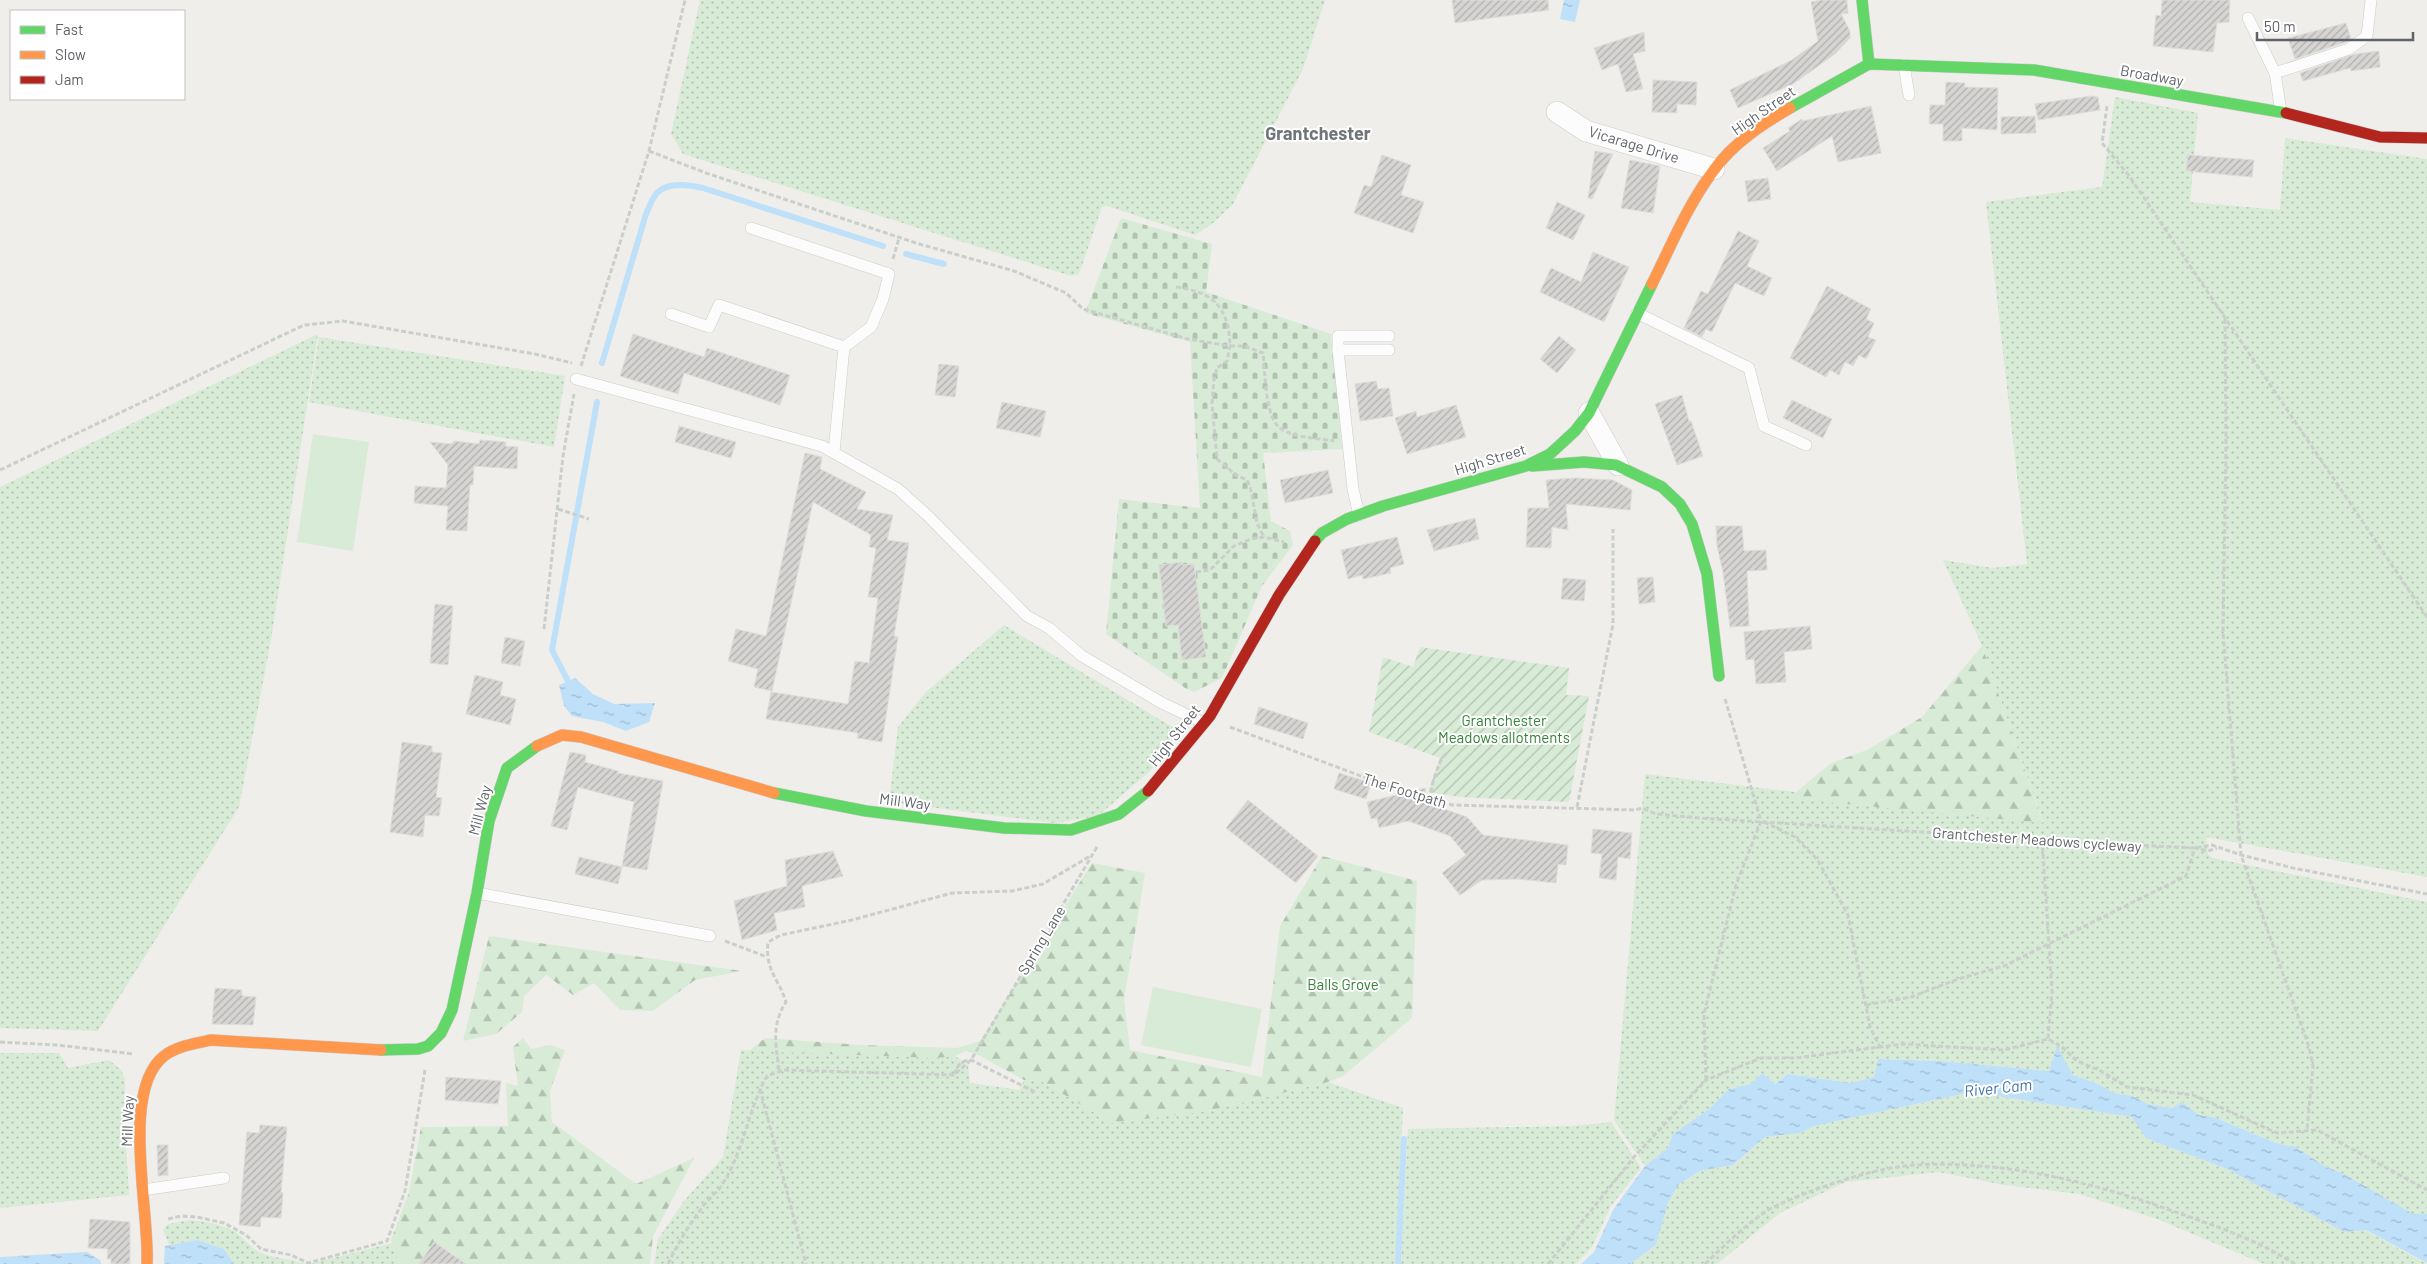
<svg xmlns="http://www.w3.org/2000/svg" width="2427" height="1264" viewBox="0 0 2427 1264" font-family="Barlow,sans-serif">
  <defs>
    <pattern id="grass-dots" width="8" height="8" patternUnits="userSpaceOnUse" patternTransform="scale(1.25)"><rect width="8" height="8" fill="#d8ebd6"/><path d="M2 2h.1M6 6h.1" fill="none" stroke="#b2c2b1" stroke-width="1.8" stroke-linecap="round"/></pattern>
    <pattern id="forest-firs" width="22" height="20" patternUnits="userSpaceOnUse" patternTransform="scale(1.25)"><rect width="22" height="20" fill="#d8ebd6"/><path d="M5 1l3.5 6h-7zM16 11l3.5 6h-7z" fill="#b2c2b1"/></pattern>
    <pattern id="cemetery-stones" width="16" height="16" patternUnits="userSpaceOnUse" patternTransform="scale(1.25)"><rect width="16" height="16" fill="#d8ebd6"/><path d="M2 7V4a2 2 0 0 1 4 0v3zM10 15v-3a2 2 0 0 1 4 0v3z" fill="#b2c2b1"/></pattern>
    <pattern id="garden-furrows" width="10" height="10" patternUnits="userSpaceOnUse" patternTransform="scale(1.25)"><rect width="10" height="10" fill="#d8ebd6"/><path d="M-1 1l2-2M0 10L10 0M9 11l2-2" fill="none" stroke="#b2c2b1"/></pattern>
    <pattern id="water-ripples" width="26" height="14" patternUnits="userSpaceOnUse" patternTransform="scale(1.25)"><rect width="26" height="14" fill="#bfe0f9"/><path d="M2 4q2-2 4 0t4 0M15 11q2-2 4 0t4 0" fill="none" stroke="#9eb9cd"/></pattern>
    <pattern id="building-hatch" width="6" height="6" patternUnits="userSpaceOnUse" patternTransform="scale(1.25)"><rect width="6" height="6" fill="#d6d5d3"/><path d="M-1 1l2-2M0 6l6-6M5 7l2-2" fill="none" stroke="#b1b0af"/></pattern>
  </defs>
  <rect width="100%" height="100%" fill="#efeeea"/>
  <!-- grass -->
  <g fill="url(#grass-dots)">
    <path d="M700 0H1325L1303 69 1233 204 1213 223 1195 235 1107 206 1102 207 1079 274 1071 276 683 154 671 134Z"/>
    <path d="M2115 97 2198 113 2190 202 2280 210 2285 138 2427 159V877L2206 837 2208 854 2213 858 2427 902V1214H2413L2344 1174 2324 1166 2296 1147 2276 1143 2216 1118 2199 1115 2182 1102 2172 1108 2148 1104 2132 1096 2114 1093 2098 1084 2073 1075 2057 1047 2049 1071 1940 1061 1878 1059 1874 1077 1851 1083 1788 1074 1775 1084 1762 1073 1751 1084 1729 1089 1709 1109 1673 1134 1668 1148 1645 1166 1614 1120 1645 774 2043 822 1982 646 1943 560 1993 568 2027 564 1986 202 2102 187Z"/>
    <path d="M318 334 271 640 239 807 98 1031 0 1028V487Z"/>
    <path d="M319 337 565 376 554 447 309 402Z"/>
    <path d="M1004 625 1177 730 1150 771 1098 816 1055 823 889 802 898 727 925 693Z"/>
    <path d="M741 1050 936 1058 955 1056 968 1065 970 1083 1020 1090 1024 1080 1041 1081 1112 1123 1207 1111 1328 1082 1403 1108 1395 1264H654L658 1239 684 1201 723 1157Z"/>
    <path d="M0 1053H59L68 1068 109 1060 121 1070 125 1079V1130L129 1195 0 1208Z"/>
    <path d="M1972 1092 2132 1117 2147 1138 2227 1169 2344 1232 2365 1230 2427 1264H2264L2157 1219 2079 1194 2004 1185 1939 1172 1846 1182 1780 1213 1717 1264H1630L1656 1245 1668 1203 1679 1184 1700 1171 1734 1165 1765 1137 1801 1133 1814 1126Z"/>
    <path d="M1611 1122 1641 1168 1611 1206 1592 1247 1576 1264H1401L1408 1129 1573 1126Z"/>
    <path d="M190 1220C206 1222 225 1224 238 1234 247 1241 253 1250 263 1254 277 1259 291 1258 304 1264H234L224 1249 197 1240 169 1245 163 1229 168 1224Z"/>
    <path d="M392 1243 399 1264H310Z"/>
  </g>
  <!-- forest -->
  <g fill="url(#forest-firs)">
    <path d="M1982 646 2043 823 1795 799 1794 794 1831 763 1867 750 1922 717Z"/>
    <path d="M1322 856 1417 881 1412 1018 1343 1076 1328 1082 1207 1111 1112 1123 1041 1081 1024 1080 980 1056 966 1051 955 1056 936 1058 749 1051 765 1038 861 1045 957 1048 980 1041 1092 863 1145 873 1124 999 1130 1050 1262 1077 1280 926Z"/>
    <path d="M489 936 742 971 695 980 653 1011 620 1010 594 983 573 995 546 975 524 996 522 1012 496 1034 463 1041Z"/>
    <path d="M523 1038 531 1049 550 1045 565 1050 550 1091 552 1122 636 1184 694 1158 653 1236 650 1264H399L391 1240 409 1192 421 1127 508 1126 506 1083 518 1086 513 1047Z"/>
  </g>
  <!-- cemetery -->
  <path fill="url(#cemetery-stones)" d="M1121 218 1212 244 1206 292 1331 334 1342 449 1263 453 1271 521 1290 531 1293 545 1262 586 1222 678 1194 692 1185 688 1106 634 1119 499 1200 508 1190 342 1085 313Z"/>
  <!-- park -->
  <g fill="#d8ebd6">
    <path d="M313 434 369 442 353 551 297 542Z"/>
    <path d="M1153 987 1262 1009 1251 1067 1141 1045Z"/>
  </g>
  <!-- garden -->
  <path fill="url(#garden-furrows)" d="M1420 647 1569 668 1566 695 1589 696 1569 802 1459 797 1428 792 1440 758 1369 732 1383 657 1413 667Z"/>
  <!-- water -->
  <g fill="url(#water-ripples)">
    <path d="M1564 0H1580L1575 22 1560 19Z"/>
    <path d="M575 678 593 694 614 704 655 703 649 722 626 731 603 722 572 716 564 706 559 685Z"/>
    <path d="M2057 1046 2073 1075 2098 1084 2114 1093 2132 1096 2148 1104 2172 1108 2182 1102 2199 1115 2216 1118 2276 1143 2296 1147 2324 1166 2344 1174 2413 1214H2427V1263L2366 1230 2344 1232 2227 1169 2146 1138 2132 1117 1972 1092 1814 1126 1801 1133 1765 1137 1733 1165 1700 1171 1679 1184 1668 1203 1656 1245 1630 1264H1581L1594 1252 1613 1210 1645 1166 1668 1148 1673 1134 1709 1109 1729 1089 1751 1084 1762 1073 1775 1084 1788 1074 1851 1083 1874 1077 1878 1059 1940 1061 2049 1071Z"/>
    <path d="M197 1240 224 1249 234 1264H164L165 1246Z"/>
    <path d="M87 1252 100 1260 101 1264H0V1257Z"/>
  </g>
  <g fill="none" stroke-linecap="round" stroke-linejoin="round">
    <!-- stream -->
    <g stroke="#bfe0f9" stroke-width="6">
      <path d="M906 254 944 264"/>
      <path d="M602 363 646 214C649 208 652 198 657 193 668 181 690 185 703 188L883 246"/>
      <path d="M571 687 552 650 597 402"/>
      <path d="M1398 1264 1404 1139"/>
    </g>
  </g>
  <!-- building -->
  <g fill="url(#building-hatch)" stroke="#deddd9">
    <path d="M1452 0H1548L1549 10 1455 23Z"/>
    <path d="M1820 0H1847L1848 13 1841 14 1850 31V38L1835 54 1793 84 1738 108 1730 90 1792 60 1818 41 1811 2Z"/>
    <path d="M2162 0H2230L2229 22 2217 23 2213 52 2153 46 2156 15 2161 16Z"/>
    <path d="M2346 23 2351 39 2346 42 2295 59 2288 38Z"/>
    <path d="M1644 32 1645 51 1633 54 1643 89 1626 92 1618 64 1602 70 1594 48Z"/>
    <path d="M2379 51 2380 67 2351 71 2350 68 2303 81 2300 73 2355 54Z"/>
    <path d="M1653 80 1697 82 1696 105 1677 104V113L1652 112Z"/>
    <path d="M1946 82 1965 83V87L1998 88 1997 130 1962 128V141H1943V124H1929L1930 105H1945Z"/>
    <path d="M2091 96 2098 97 2100 110 2038 120 2035 104Z"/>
    <path d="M1871 106 1881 153 1838 162 1832 136 1777 171 1763 148 1790 131 1788 128 1802 119 1803 121Z"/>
    <path d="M2035 116 2036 133 2001 134V117Z"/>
    <path d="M1595 151 1613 154 1592 199 1588 198Z"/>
    <path d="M1382 155 1411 165 1401 195 1424 202 1413 233 1354 213 1364 185 1371 187Z"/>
    <path d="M2188 155 2254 160 2252 177 2186 171Z"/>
    <path d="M1630 160 1660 166 1653 213 1621 208Z"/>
    <path d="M1768 178 1771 199 1748 202 1745 181Z"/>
    <path d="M1557 202 1585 215 1573 240 1546 228Z"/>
    <path d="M1738 231 1759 241 1747 266 1772 278 1764 296 1735 283 1712 332 1706 329 1702 337 1684 328 1701 291 1708 294Z"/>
    <path d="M1593 252 1629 267 1604 322 1540 292 1551 268 1581 282Z"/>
    <path d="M1827 286 1871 309 1866 319 1874 323 1868 337 1876 340 1866 359 1859 355 1853 366 1845 362 1839 375 1830 370 1826 377 1790 358Z"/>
    <path d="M633 334 704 357 707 348 790 375 780 405 684 373 678 394 620 376Z"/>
    <path d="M1559 336 1576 350 1557 373 1540 359Z"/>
    <path d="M939 364 959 366 955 397 935 395Z"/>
    <path d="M1376 381 1378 389 1389 388 1393 416 1360 421 1355 384Z"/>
    <path d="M1682 395 1689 421H1691L1703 456 1677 465 1655 404Z"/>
    <path d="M1792 400 1832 419 1823 438 1783 418Z"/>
    <path d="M1002 402 1046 411 1040 437 996 428Z"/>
    <path d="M1456 405 1466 437 1407 454 1395 418 1416 411 1417 417Z"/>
    <path d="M679 426 736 442 731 458 675 442Z"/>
    <path d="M480 440 506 442 505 446 518 447 517 469 474 466 473 485H470L467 531 446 530 448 506 414 503 415 486 446 488 448 465 430 442 451 444 455 441 479 444Z"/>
    <path d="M805 453 822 457 820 469 866 492 857 509 893 515 887 540 909 543 894 636 898 637 882 742 857 738 858 733 766 719 771 692 848 704 855 661 869 663 878 598 868 597 876 548 869 547 871 535 813 502 772 691 754 687 758 669 728 661 736 629 766 636Z"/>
    <path d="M1328 470 1333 493 1285 503 1280 480Z"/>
    <path d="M1575 478 1613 480 1632 490 1630 510 1566 504 1568 530 1552 527 1551 548 1526 547 1528 508H1549L1546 480Z"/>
    <path d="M1475 518 1479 539 1434 551 1427 530Z"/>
    <path d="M1716 526H1742L1744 551 1766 550 1767 570 1747 571 1749 626 1730 627 1723 572 1717 546Z"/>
    <path d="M1397 537 1404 564 1390 568 1391 573 1363 579 1362 575 1348 579 1341 550Z"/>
    <path d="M1182 562V565L1194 564 1206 657 1182 660 1178 625 1166 626 1159 565Z"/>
    <path d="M1653 577 1655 602 1639 604 1637 578Z"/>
    <path d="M1563 578 1586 580 1584 601 1561 599Z"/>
    <path d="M435 604 453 606 448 665 430 663Z"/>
    <path d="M1810 626 1812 649 1784 652 1786 682 1756 684 1754 659 1746 660 1744 632Z"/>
    <path d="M505 637 525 641 520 666 501 663Z"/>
    <path d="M475 675 503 682 500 695 516 699 510 725 466 714Z"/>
    <path d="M1259 707 1308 723 1303 739 1254 724Z"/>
    <path d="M402 742 432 746V752L442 753 436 797 442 798 439 816 425 815 423 837 390 832Z"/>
    <path d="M570 752 586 755 585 762 618 771V773L663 781 647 870 622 866 634 802 578 787 567 830 551 826Z"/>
    <path d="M1339 773 1371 783 1366 799 1334 789Z"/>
    <path d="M1426 788 1424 802 1467 817 1483 835 1568 845 1566 865 1558 864 1556 883 1518 879 1482 880 1460 895 1442 873 1466 855 1450 836 1408 821 1379 828 1377 818 1371 819 1367 802Z"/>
    <path d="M1248 800 1318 856 1296 883 1226 828Z"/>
    <path d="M1593 829 1632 833 1630 859 1618 857 1616 880 1599 878 1602 854 1591 853Z"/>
    <path d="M833 851 843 876 802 886 805 907 774 913 777 930 742 940 734 901 787 886 785 860Z"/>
    <path d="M579 857 622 867 618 884 575 874Z"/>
    <path d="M215 988 242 990V996L256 997 253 1025 212 1024Z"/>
    <path d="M446 1077 501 1081 498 1104 445 1100Z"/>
    <path d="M260 1125 287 1127 281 1192 283 1193 281 1218 261 1217 260 1227 239 1225 247 1132 259 1133Z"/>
    <path d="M157 1145H168V1175L158 1176Z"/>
    <path d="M90 1219 130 1222V1264H111V1259H107L108 1249 88 1248Z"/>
    <path d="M434 1242 466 1264H419Z"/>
  </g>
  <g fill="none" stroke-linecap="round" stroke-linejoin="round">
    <!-- lane casing -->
    <g stroke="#cbcccc" stroke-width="12">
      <g id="lane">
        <path d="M2248 18 2275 73"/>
        <path d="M1904 65 1909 95"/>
        <path d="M2281 112 2275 73 2349 49 2367 36 2371 0"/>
        <path d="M751 228 889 274 883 299 871 327 844 347"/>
        <path d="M1637 313 1749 368 1764 426 1806 445"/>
        <path d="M671 314 709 327 719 305 844 347 834 452"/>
        <path d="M1338 350V336H1389"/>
        <path d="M576 379 822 446 898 489 927 515 1027 616 1049 628 1082 656 1162 703 1204 723"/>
        <path d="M1359 515 1353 489 1338 350H1389"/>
        <path d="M477 893 710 936"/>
        <path d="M143 1190 224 1178"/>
      </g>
    </g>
    <!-- street casing -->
    <g stroke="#cbcccc" stroke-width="22">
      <g id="street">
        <path d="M1557 112 1586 131 1714 169"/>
        <path d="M1589 413 1618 465"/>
      </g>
    </g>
    <!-- fast casing -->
    <g stroke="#cacacb" stroke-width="12">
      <g id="fast">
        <path d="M1862 0 1869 64"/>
        <path d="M1790 108 1869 64 2034 70 2286 113"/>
        <path d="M1532 466 1584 462 1616 465 1662 487 1680 504 1692 524 1707 574 1719 676"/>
        <path d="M1315 541 1322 533 1347 519 1383 506 1526 466 1550 454 1575 431 1589 413 1652 284"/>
        <path d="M774 793 866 811 1004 828 1071 830 1119 814 1148 791"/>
        <path d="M381 1050 418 1049 428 1046 441 1033 452 1010 477 893 489 821 507 768 537 746"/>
      </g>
    </g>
    <!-- slow casing -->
    <g stroke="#cacacb" stroke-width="12">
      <g id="slow">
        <path d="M1652 284C1671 246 1688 204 1714 170 1733 143 1763 124 1790 108"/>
        <path d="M537 746 562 735 581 737 774 793"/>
        <path d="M147 1264C150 1212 120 1090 164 1056 177 1046 196 1043 211 1040L381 1050"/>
      </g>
    </g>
    <!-- jam casing -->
    <g stroke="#cacacb" stroke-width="12">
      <g id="jam">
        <path d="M2286 113 2380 137 2427 138"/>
        <path d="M1148 791 1210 716 1279 595 1315 541"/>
      </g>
    </g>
    <!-- path -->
    <g stroke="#cacfcc" stroke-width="3" stroke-dasharray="5 2.5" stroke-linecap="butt">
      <path d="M2107 106 2102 143 2130 177 2427 617"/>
      <path d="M649 151 706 173 916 243 1014 271 1066 293 1083 309 1188 339 1230 346 1227 361 1217 368 1214 380 1212 403 1217 459 1236 475 1247 480 1251 490 1257 523 1264 537"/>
      <path d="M893 259 899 238"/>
      <path d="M1176 287C1214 292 1229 308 1230 346H1244L1263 353C1265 371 1265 418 1280 428 1294 438 1317 438 1334 441"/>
      <path d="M2225 319 2226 444 2223 632 2241 855 2309 1047 2313 1066 2307 1130"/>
      <path d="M581 366 649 151 685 0"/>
      <path d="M0 470 304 325 343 321 535 354 572 363"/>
      <path d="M558 509 589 519"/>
      <path d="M1196 572 1210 570 1234 546 1251 539 1264 537 1284 542"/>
      <path d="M544 629 563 456 574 394"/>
      <path d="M1230 727 1385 785 1433 801 1453 805 1635 810 1642 808 1656 814 1700 818 2113 844 2195 848 2212 845 2241 855 2293 868 2427 894"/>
      <path d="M1430 800C1430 790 1438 760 1446 754"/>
      <path d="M1577 807 1613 624V529"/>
      <path d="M1764 822 1795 837 1817 859 1848 915 1870 1027 1880 1047"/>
      <path d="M2042 839 2052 991 2048 1039"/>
      <path d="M725 941 767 957"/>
      <path d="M1866 1005 1911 997 1958 979 2004 966 2186 876 2195 848 2208 851 2217 848"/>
      <path d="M0 1042 57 1045 134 1054"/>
      <path d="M779 1070C776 1045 771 1025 786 1002 778 977 765 971 768 942L781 935 852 920 952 893 1012 891 1043 884 1092 855"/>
      <path d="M954 1074C958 1065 960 1061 971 1060L1037 1093"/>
      <path d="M1706 1080 1704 1014 1736 885 1761 821 1725 699"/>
      <path d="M760 1089 806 1264"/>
      <path d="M168 1219 181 1216 197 1217 224 1223 246 1235 261 1249 291 1255 308 1263 387 1241 405 1191 425 1070"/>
      <path d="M668 1264C678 1243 690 1223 704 1205 709 1198 717 1193 722 1185 743 1153 748 1110 767 1076L784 1070 954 1075 971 1060 1097 847"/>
      <path d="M1548 1264 1634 1157 1706 1080 1761 1058H1795L1903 1044 2004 1050 2048 1039 2061 1046 2077 1061 2101 1071 2127 1087 2193 1095 2277 1133 2317 1130 2427 1190"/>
      <path d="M1705 1264C1725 1245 1745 1225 1768 1210 1783 1202 1801 1195 1817 1189 1848 1178 1883 1167 1916 1165 2000 1160 2088 1181 2167 1209 2210 1224 2256 1239 2295 1264"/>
    </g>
    <!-- lane -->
    <use href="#lane" stroke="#fdfcfc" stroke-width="11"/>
    <!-- street -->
    <use href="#street" stroke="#fdfcfc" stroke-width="21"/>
    <!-- fast -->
    <use href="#fast" stroke="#63d668" stroke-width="11"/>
    <!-- slow -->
    <use href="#slow" stroke="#ff974d" stroke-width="11"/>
    <!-- jam -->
    <use href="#jam" stroke="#b3261e" stroke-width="11"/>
  </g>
  <g text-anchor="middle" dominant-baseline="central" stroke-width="4" stroke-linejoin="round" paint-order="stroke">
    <!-- street labels -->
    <g font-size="15" fill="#5f6368" stroke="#fff">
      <text transform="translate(2152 75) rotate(10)">Broadway</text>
      <text transform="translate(1763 110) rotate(-35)">High Street</text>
      <text transform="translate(1634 144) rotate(17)">Vicarage Drive</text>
      <text transform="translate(1490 459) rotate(-17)">High Street</text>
      <text transform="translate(1174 735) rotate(-52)">High Street</text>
      <text transform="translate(1405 790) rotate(17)">The Footpath</text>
      <text transform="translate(905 801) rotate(7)">Mill Way</text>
      <text transform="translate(479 810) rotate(-75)">Mill Way</text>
      <text transform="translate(2037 839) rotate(4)">Grantchester Meadows cycleway</text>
      <text transform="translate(1041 940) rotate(-59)">Spring Lane</text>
      <text transform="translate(127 1121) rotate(-88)">Mill Way</text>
    </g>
    <!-- park labels -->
    <g font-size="15" fill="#348238" stroke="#fff">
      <text x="1504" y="720">Grantchester<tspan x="1504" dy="17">Meadows allotments</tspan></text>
      <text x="1343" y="984">Balls Grove</text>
    </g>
    <!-- water labels -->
    <g font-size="16" font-style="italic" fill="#4174aa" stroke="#fff">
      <text transform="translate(1998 1087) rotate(-6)">River Cam</text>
    </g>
    <!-- quarter labels -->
    <g font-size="18" font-weight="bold" fill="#70757a" stroke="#fff">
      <text x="1318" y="133">Grantchester</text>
    </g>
  </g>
  <!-- legend -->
  <rect x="10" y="10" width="175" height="90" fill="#ffffff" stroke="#bfc1c3"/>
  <rect x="20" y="26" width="25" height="8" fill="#63d668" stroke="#bfc1c3"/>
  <text x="55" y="35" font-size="15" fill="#5f6368">Fast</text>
  <rect x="20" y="51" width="25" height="8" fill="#ff974d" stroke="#bfc1c3"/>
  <text x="55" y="60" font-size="15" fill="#5f6368">Slow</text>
  <rect x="20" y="76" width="25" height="8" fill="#b3261e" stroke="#bfc1c3"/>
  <text x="55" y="85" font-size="15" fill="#5f6368">Jam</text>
  <!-- scale -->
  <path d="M2257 32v8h156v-8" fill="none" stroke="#5f6368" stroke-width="2.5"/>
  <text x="2264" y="32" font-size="15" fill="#5f6368" stroke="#ffffff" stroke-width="4" paint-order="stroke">50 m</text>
</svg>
